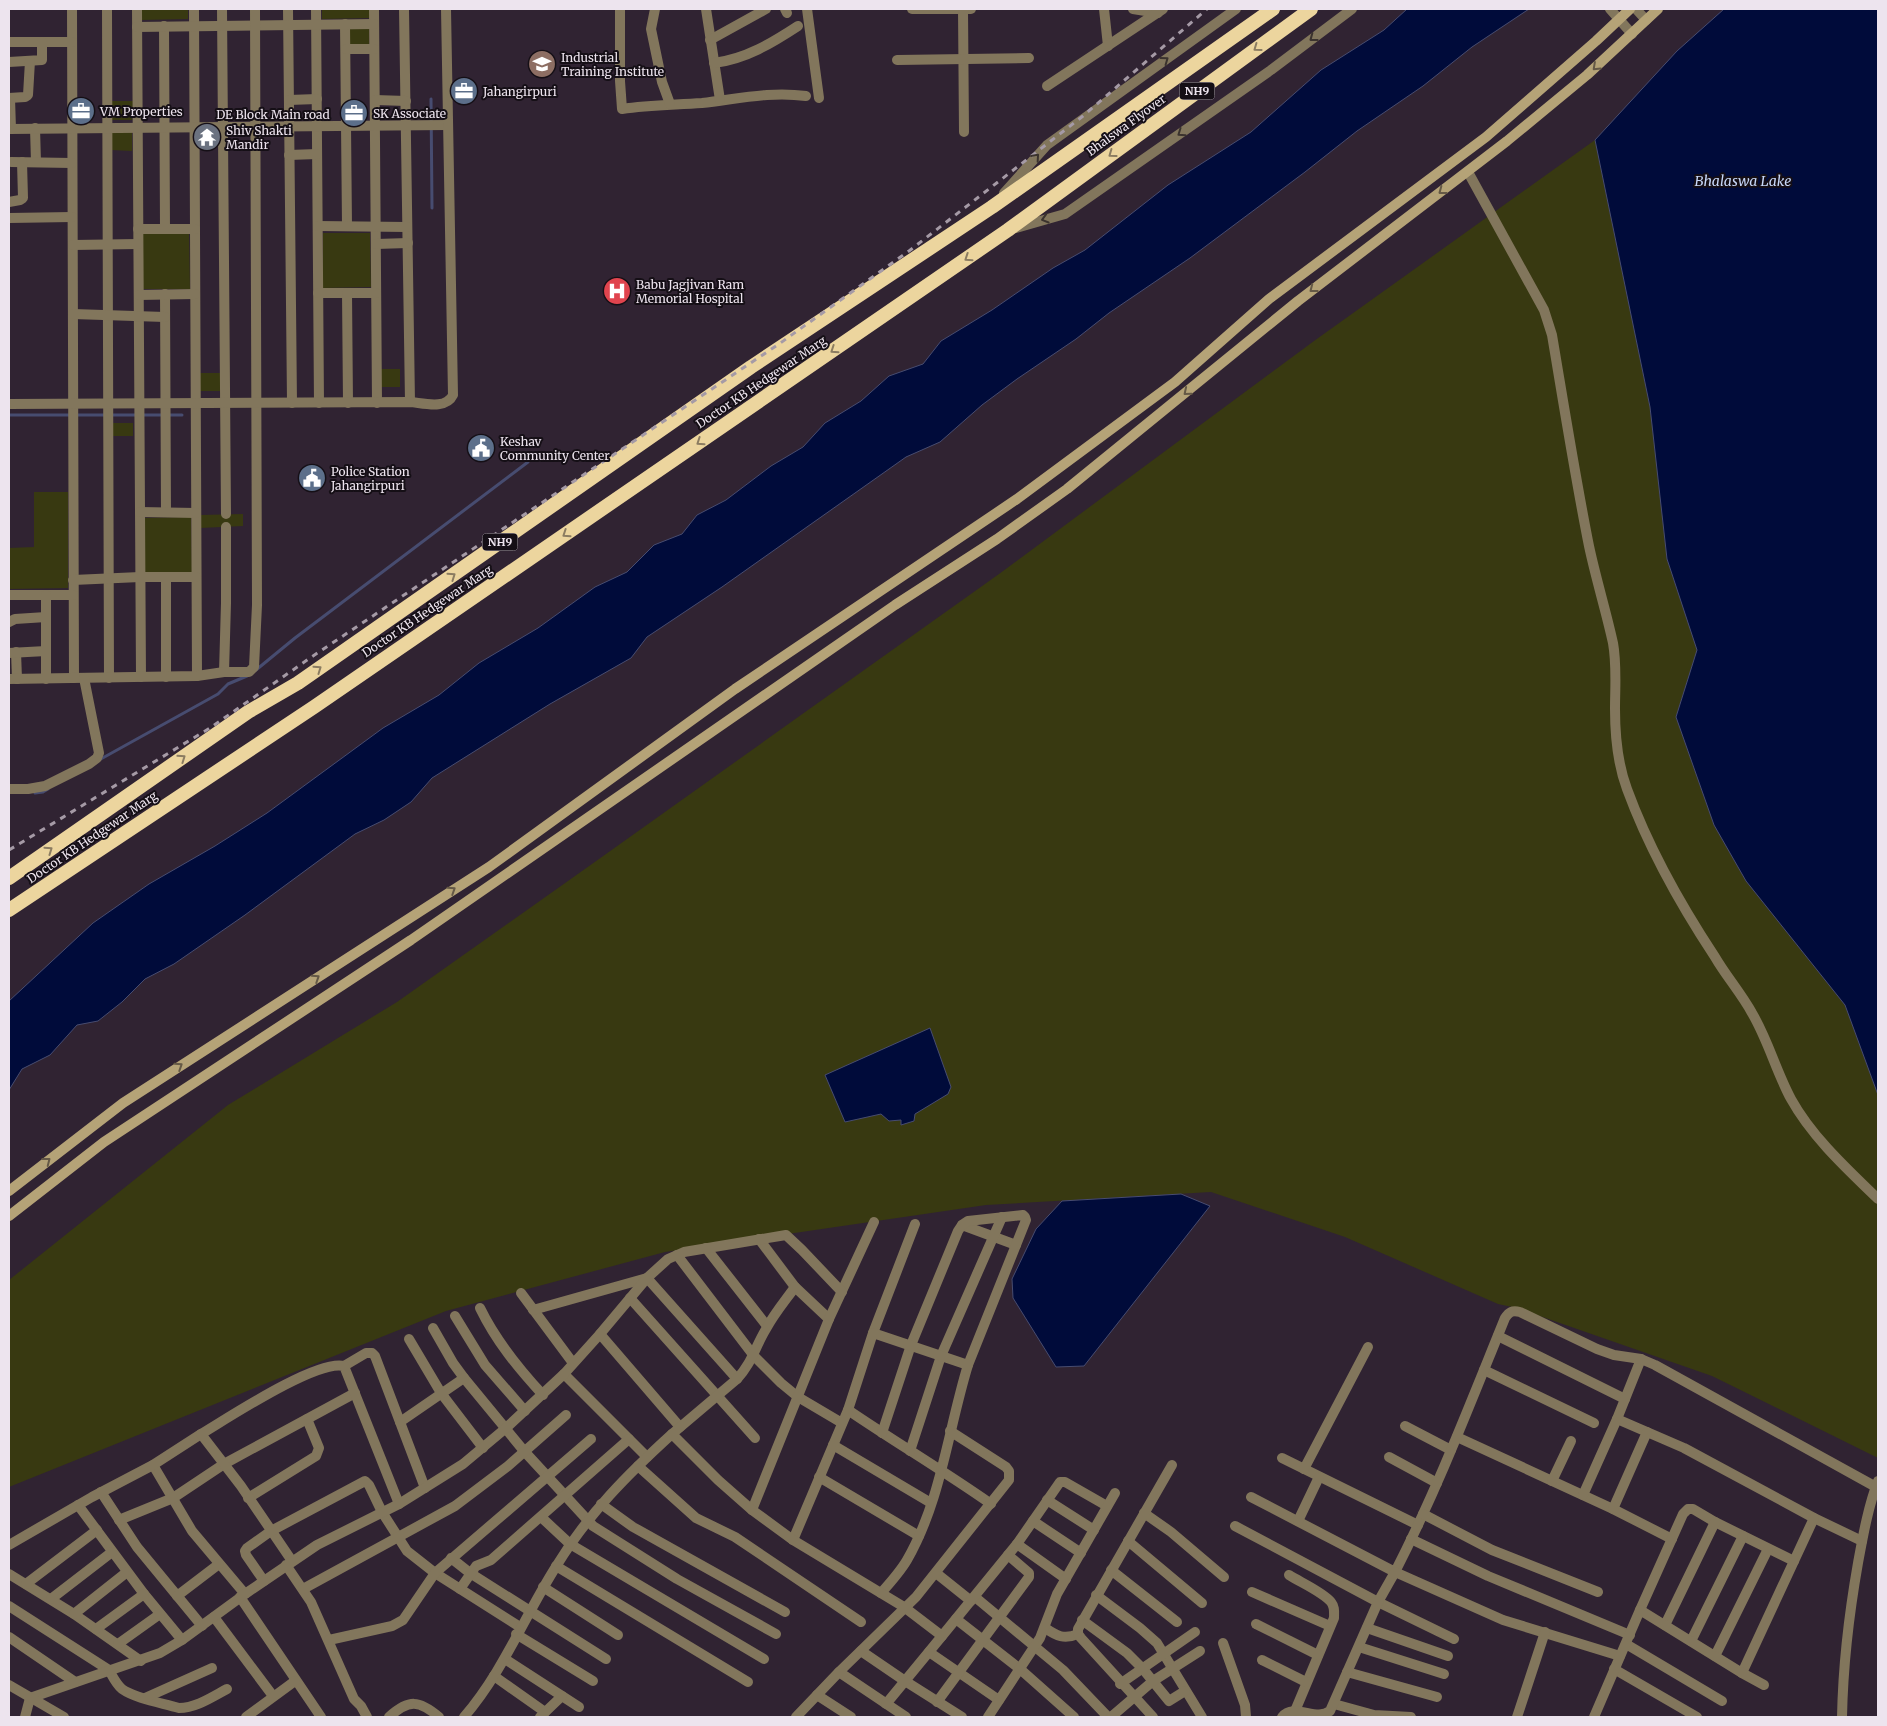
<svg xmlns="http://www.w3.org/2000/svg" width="1887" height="1726" viewBox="0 0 1887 1726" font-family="Merriweather,serif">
  <rect width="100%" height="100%" fill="#302332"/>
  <!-- green -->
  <g fill="#383911">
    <path d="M141 9H188V19L141 20Z"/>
    <path d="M322 9H370V18L322 19Z"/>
    <rect x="349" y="29" width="20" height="16"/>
    <path d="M112 101H133L132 120H112Z"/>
    <path d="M112 132H132V151L111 150Z"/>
    <path d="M1595 140 1650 407 1667 559 1697 650 1676 717 1714 825 1746 881 1845 1005 1878 1095V1458L1712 1376 1517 1308 1498 1304 1345 1237 1211 1192 986 1205 665 1252 446 1311 9 1487V1280L228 1105 397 1002 599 859 999 574 1314 341Z"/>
    <path d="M323 233H370L371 287 323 288Z"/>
    <path d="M142 234H189L190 289H142Z"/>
    <rect x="379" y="369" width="21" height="18"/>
    <path d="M200 373H221L220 391H200Z"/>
    <rect x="113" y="423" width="20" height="13"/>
    <path d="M34 492H68V588L9 589V548L34 547Z"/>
    <path d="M243 514V526L200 528V515Z"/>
    <path d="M191 517 192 572 144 573 143 518Z"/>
  </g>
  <!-- water -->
  <g fill="#000b3a" stroke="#474c70">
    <path d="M1407 9H1529L1472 47 1423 86 1357 131 1305 172 1190 258 1109 313 1076 339 1017 379 982 405 940 442 906 457 722 587 647 637 631 658 550 704 432 778 411 802 384 820 355 834 245 915 174 964 145 979 122 1002 98 1021 77 1025 50 1055 22 1069 9 1090V1001L93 923 149 884 215 846 267 813 383 728 439 695 479 663 538 628 595 587 627 572 654 545 682 534 697 515 726 500 771 466 803 447 825 423 861 401 889 376 923 364 941 341 992 310 1053 268 1085 250 1168 185 1251 132 1321 70 1384 30Z"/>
    <path d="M1724 9H1878V1095L1845 1005 1746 881 1714 825 1676 717 1697 650 1667 559 1650 407 1595 140 1677 51Z"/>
    <path d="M930 1028 951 1087 948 1094 915 1114 914 1121 901 1125V1120L889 1121 881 1114 845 1122 825 1075Z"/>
    <path d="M1181 1194 1210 1206 1084 1366 1056 1367 1013 1298 1012 1279 1036 1229 1062 1201Z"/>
  </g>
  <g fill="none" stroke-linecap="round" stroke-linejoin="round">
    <!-- stream -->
    <g stroke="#474c70" stroke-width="3">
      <path d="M431 99 432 208"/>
      <path d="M9 415H182"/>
      <path d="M256 670 295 638 528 462"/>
      <path d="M99 760 218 694 228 684 247 676"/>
      <path d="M35 793 43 792 48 789"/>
    </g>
    <!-- minor -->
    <g stroke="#82765c" stroke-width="10">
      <path d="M72 9 74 678"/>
      <path d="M107 9 109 678"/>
      <path d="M137 9 141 677"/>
      <path d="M194 9 197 676"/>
      <path d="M222 9 226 514"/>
      <path d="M288 9 292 403"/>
      <path d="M316 9 319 403"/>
      <path d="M374 9 377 403"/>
      <path d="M404 9 410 402"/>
      <path d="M620 9V81L622 109C649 105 675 105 702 103 738 99 770 91 806 96"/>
      <path d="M655 9 651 29 662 82 670 104"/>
      <path d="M706 9 720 100"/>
      <path d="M785 9 787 13"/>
      <path d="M807 9 819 98"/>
      <path d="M912 9H971"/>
      <path d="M963 9 964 132"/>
      <path d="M1104 9 1108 46"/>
      <path d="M1133 9 1158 13"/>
      <path d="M345 24 347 226"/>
      <path d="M164 26 165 229"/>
      <path d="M137 27 374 24"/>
      <path d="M710 40 766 9"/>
      <path d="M9 42H72"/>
      <path d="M346 49H374"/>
      <path d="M897 60 1029 58"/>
      <path d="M9 62 42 60V42"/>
      <path d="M714 63C746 59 772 43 798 26"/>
      <path d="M1047 86 1163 9"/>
      <path d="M9 98 25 97 28 95 30 61"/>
      <path d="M10 98 11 129"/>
      <path d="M289 100 317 99"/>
      <path d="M375 100 406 101"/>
      <path d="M35 128 36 162"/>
      <path d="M9 129 448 125"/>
      <path d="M289 155 317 154"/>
      <path d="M11 162 72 163"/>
      <path d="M9 202 20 200 23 198 22 162"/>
      <path d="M9 218 72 217"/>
      <path d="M318 226 407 227"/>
      <path d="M138 229H195"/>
      <path d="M376 244 408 243"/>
      <path d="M73 245 138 244"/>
      <path d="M318 293H376"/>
      <path d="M347 293 348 403"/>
      <path d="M165 294 166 512"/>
      <path d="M139 295 195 294"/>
      <path d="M73 314 165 317"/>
      <path d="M140 512 196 513"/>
      <path d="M166 577V677"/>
      <path d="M73 580 140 577H196"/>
      <path d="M9 595H73"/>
      <path d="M9 622 15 619 46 617"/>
      <path d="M16 652 17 679"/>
      <path d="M9 653 46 651"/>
      <path d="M224 672 226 603V527"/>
      <path d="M9 679 197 676 224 672H249L254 667 257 605 255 9"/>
      <path d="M46 679V595"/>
      <path d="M9 789H28L45 786 89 764 97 758 99 753 84 678"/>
      <path d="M962 1225 1016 1245"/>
      <path d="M759 1239 795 1287"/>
      <path d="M706 1248 767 1326"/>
      <path d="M677 1255 754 1356 781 1383 798 1397 842 1423"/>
      <path d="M521 1293 573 1363"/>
      <path d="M630 1298 755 1438"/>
      <path d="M480 1308C496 1341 518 1368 543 1395"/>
      <path d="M533 1310 647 1278 737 1379"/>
      <path d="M455 1316 485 1365 525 1411"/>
      <path d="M433 1328 453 1363 464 1378 524 1451 593 1526 677 1579 776 1634"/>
      <path d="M873 1333 915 1224"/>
      <path d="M600 1334 680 1427"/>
      <path d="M1498 1336 1625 1399"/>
      <path d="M409 1339 441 1393 483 1448"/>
      <path d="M344 1366 366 1353H372L375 1356 425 1488"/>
      <path d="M1484 1370 1594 1423"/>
      <path d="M564 1374 647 1457"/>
      <path d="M848 1410C895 1442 944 1471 991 1504"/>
      <path d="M1617 1419 1684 1448 1814 1518 1862 1541"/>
      <path d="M400 1422 464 1378"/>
      <path d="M1405 1426 1451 1450"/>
      <path d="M882 1433 911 1345 958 1231 962 1225 968 1221 1023 1215 1025 1217 1026 1220 968 1365"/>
      <path d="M672 1434 737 1379C752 1363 755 1347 766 1329 774 1314 785 1301 795 1287L829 1319"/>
      <path d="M1457 1437 1613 1509 1672 1539"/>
      <path d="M833 1445 931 1503"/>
      <path d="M910 1451 941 1356 1002 1217"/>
      <path d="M1389 1457 1437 1483"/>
      <path d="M1282 1458 1418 1525"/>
      <path d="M153 1465 192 1531 245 1594"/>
      <path d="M638 1466 696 1518 735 1537 861 1622"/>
      <path d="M1304 1469 1368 1347"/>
      <path d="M819 1477 919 1536"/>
      <path d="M1552 1481 1571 1441"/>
      <path d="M101 1492 137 1547 202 1626"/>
      <path d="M1583 1495 1617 1419 1641 1359"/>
      <path d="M1251 1497 1395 1572C1437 1490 1470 1404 1505 1318 1509 1312 1512 1310 1520 1312L1597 1349 1614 1355 1641 1359 1655 1365 1876 1487"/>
      <path d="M248 1498 316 1456 319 1448 307 1419"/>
      <path d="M1047 1500 1094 1530"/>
      <path d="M601 1504 633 1527 785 1612"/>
      <path d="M78 1505 144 1594 182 1640"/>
      <path d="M1613 1509 1647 1432"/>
      <path d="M752 1510 829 1319 874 1222"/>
      <path d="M1144 1513 1171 1532 1224 1577"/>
      <path d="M1423 1514 1492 1550 1598 1592"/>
      <path d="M541 1517 570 1544 764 1659"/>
      <path d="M119 1520 173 1498 224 1464 355 1393"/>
      <path d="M1033 1521 1081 1553"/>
      <path d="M1298 1521 1319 1477"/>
      <path d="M1235 1526 1378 1602 1454 1639"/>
      <path d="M1411 1539 1488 1576 1630 1635"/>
      <path d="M793 1540 848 1410 873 1333 968 1365C948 1430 941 1501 907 1560 900 1572 890 1583 881 1593"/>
      <path d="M1128 1541 1202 1603"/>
      <path d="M1017 1544 1066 1579"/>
      <path d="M9 1545 92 1497 153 1465 201 1434"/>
      <path d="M451 1558 470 1573 606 1659"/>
      <path d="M292 1561 241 1486 201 1434C228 1418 317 1359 344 1366L399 1504"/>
      <path d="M286 1565 311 1602 354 1699 361 1706 367 1717"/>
      <path d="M556 1566 748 1682"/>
      <path d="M1111 1570 1177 1622"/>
      <path d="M936 1573 971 1601"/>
      <path d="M9 1574 74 1614 141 1661"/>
      <path d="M1289 1575C1300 1582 1323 1592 1331 1602 1335 1607 1334 1612 1334 1618L1295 1711"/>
      <path d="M264 1581 246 1555 245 1551 247 1548 271 1531 365 1481 369 1485 382 1512 407 1551 435 1573 520 1627"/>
      <path d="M26 1584 97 1530"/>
      <path d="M543 1587 618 1635"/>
      <path d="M303 1589 455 1506 508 1466 566 1415"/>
      <path d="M460 1589 476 1566 491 1560 629 1439"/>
      <path d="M1252 1592 1330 1626"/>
      <path d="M1096 1595 1140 1628 1157 1643 1202 1717"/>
      <path d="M177 1596 219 1564"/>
      <path d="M240 1597 321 1717"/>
      <path d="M975 1597 1063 1670 1108 1717"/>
      <path d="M51 1599 112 1552"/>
      <path d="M9 1606 109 1670C113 1677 116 1684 122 1689 136 1699 163 1703 179 1708 196 1708 212 1697 227 1689"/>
      <path d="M1640 1610 1683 1514 1688 1509H1693L1715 1522 1794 1561"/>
      <path d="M74 1614 127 1572"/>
      <path d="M214 1617 273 1696"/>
      <path d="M956 1619 1020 1669 1074 1717"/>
      <path d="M1082 1620 1127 1653 1143 1669 1169 1701 1185 1691"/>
      <path d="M1256 1624 1318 1655"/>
      <path d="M1665 1625 1715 1522"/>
      <path d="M1045 1628C1057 1636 1064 1640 1078 1634"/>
      <path d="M1367 1628 1448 1656"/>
      <path d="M96 1629 144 1594"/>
      <path d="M516 1634 593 1681"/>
      <path d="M9 1637 75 1682"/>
      <path d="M329 1640 392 1626 403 1620 435 1573 591 1439"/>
      <path d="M1691 1641 1743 1536"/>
      <path d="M1223 1643 1245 1705 1246 1717"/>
      <path d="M118 1644 160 1614"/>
      <path d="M1626 1644 1722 1701"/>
      <path d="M1359 1647 1444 1674"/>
      <path d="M861 1651 905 1681 962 1717"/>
      <path d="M929 1652 999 1700"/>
      <path d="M1715 1656 1768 1549"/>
      <path d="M505 1659 579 1707"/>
      <path d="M1262 1660 1306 1682"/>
      <path d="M1614 1669 1697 1717"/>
      <path d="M839 1672 906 1717"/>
      <path d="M1347 1672 1437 1697"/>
      <path d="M1742 1673 1814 1518"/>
      <path d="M494 1676 545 1712"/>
      <path d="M1120 1684 1195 1632"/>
      <path d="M817 1695 851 1717"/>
      <path d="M145 1698 212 1668"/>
      <path d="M937 1702 1029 1577V1573L1008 1555"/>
      <path d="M886 1704 942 1636"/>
      <path d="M1334 1704 1374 1715 1411 1717"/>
      <path d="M25 1717 30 1698 160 1653 182 1640 245 1594 317 1545 399 1504 463 1464 506 1428 564 1374 600 1334 647 1278 668 1259 684 1252 786 1235 802 1250 842 1292"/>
      <path d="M246 1717 295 1681"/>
      <path d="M389 1717C409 1699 419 1700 439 1717"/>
      <path d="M464 1717C503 1672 525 1615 557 1565 588 1514 628 1474 672 1434L718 1480 752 1510 793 1540 904 1607 942 1636 1017 1544 1060 1482H1065L1107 1506"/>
      <path d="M540 1717 562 1696"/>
      <path d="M796 1717 839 1672 916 1597 1009 1480V1471L1006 1467 950 1431"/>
      <path d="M988 1717 1040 1638 1057 1594 1115 1493"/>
      <path d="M1111 1717 1153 1681 1200 1651"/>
      <path d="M1153 1717 1081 1638 1078 1634V1629L1172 1465"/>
      <path d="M1282 1717C1294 1702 1316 1722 1330 1711L1378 1602 1395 1572 1503 1620 1620 1656"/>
      <path d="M1517 1717 1545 1632"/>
      <path d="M1594 1717 1640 1610 1742 1673 1764 1685"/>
    </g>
    <!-- tertiary -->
    <g stroke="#82765c" stroke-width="10">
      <path d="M1610 9 1632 34"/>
      <path d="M1636 9 1646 20"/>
      <path d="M1468 172 1544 310 1552 335C1564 406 1575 476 1589 546 1596 579 1606 611 1613 643 1617 665 1615 687 1615 709 1615 735 1618 765 1627 789 1649 849 1680 904 1715 957 1726 976 1741 993 1752 1013 1768 1040 1776 1071 1791 1099 1812 1137 1847 1169 1878 1199"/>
      <path d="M1004 193 1047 145 1236 9"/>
      <path d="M1016 228 1065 214 1271 70 1352 9"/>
      <path d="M9 404 410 402C423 403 446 410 453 395L446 9"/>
      <path d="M9 1685 64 1717"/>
      <path d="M1842 1717C1843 1666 1849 1614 1858 1563 1863 1536 1868 1507 1878 1481"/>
    </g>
    <!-- secondary -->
    <g stroke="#b5a377" stroke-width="10">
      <path d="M9 1191 123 1103 489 867 735 689 1017 499 1175 382 1269 299 1486 137 1596 41 1630 9"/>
      <path d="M9 1216 104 1142 411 940 895 605 997 539 1067 489 1298 301 1507 141 1587 75 1658 9"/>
    </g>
    <!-- trunk -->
    <g stroke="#ecd59e" stroke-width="14">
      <path d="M9 878 248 712 298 683 751 367 992 207 1273 9"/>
      <path d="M9 910 314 707 1008 230 1311 9"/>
    </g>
    <!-- rail -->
    <path stroke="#a59aa6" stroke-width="3" stroke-dasharray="6 6" stroke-linecap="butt" d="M9 850 210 728 310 658 779 344 909 251 1083 116 1207 9"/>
  </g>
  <!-- one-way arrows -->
  <defs><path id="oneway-chevron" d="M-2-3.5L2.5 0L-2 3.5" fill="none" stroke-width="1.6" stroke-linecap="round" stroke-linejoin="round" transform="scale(1.25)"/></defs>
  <g stroke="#3b332e">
    <use href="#oneway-chevron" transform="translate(1313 38) rotate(143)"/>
    <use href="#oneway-chevron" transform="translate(1165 60) rotate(-36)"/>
    <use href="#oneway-chevron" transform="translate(1181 133) rotate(145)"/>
    <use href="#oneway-chevron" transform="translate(1036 157) rotate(-49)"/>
    <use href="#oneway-chevron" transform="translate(1045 219) rotate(164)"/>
  </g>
  <g stroke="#8b7c61">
    <use href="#oneway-chevron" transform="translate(1257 48) rotate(144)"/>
    <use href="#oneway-chevron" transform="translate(1112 154) rotate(144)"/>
    <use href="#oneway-chevron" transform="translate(968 258) rotate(146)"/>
    <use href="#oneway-chevron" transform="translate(834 350) rotate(146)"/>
    <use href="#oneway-chevron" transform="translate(700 442) rotate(146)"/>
    <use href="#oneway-chevron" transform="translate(566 534) rotate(146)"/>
    <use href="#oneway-chevron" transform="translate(452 576) rotate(-35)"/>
    <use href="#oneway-chevron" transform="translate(318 669) rotate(-35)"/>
    <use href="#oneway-chevron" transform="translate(182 758) rotate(-35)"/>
    <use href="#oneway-chevron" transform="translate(49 850) rotate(-35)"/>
  </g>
  <g stroke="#655946">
    <use href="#oneway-chevron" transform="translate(1596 67) rotate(137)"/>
    <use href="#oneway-chevron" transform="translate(1442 191) rotate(143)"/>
    <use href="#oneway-chevron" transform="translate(1313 289) rotate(142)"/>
    <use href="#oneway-chevron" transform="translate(1187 392) rotate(140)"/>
    <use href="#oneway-chevron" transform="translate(452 890) rotate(-33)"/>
    <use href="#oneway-chevron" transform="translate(316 978) rotate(-33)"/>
    <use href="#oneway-chevron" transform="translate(179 1066) rotate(-33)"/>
    <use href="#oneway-chevron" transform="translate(47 1161) rotate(-38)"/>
  </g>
  <!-- icons -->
  <defs>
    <g id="university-disc" transform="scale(1.4375)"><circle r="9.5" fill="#8d6e63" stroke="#150f16"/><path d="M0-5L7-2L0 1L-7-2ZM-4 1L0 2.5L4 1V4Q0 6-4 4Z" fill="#fff"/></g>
    <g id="office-disc" transform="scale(1.4375)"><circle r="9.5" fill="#5c6f8a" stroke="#150f16"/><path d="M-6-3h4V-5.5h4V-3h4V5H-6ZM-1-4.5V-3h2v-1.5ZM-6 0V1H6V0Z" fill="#fff"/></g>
    <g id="temple-disc" transform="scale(1.4375)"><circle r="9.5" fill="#6b7280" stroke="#150f16"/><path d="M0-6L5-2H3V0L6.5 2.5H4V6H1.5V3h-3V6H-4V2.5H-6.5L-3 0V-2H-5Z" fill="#fff"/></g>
    <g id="hospital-disc" transform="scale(1.4375)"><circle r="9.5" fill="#e0444e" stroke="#150f16"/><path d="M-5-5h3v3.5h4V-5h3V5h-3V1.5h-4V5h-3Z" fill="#fff"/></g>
    <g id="civic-disc" transform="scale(1.4375)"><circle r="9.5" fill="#5c6f8a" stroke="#150f16"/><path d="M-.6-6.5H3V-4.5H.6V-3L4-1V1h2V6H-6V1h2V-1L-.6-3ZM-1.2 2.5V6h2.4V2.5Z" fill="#fff"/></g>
  </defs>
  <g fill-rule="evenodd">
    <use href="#university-disc" x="542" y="64"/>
    <use href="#office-disc" x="464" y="91"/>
    <use href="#office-disc" x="81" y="111"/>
    <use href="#office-disc" x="354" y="113"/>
    <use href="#temple-disc" x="207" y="137"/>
    <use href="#hospital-disc" x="617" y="291"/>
    <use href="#civic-disc" x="481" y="448"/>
    <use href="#civic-disc" x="312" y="478"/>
  </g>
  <g text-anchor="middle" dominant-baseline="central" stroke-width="4" stroke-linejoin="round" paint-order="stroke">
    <!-- shield labels -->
    <g fill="#150f16" stroke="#aca4ad" stroke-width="1">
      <rect x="1179.5" y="82.5" width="35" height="17" rx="4"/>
      <rect x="482.5" y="533.5" width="35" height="17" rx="4"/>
    </g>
    <g font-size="11" font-weight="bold" fill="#ede4ee">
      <text x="1197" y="91">NH9</text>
      <text x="500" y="542">NH9</text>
    </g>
    <!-- poi labels -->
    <g font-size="12" fill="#ede4ee" stroke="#150f16" text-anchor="start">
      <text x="561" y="57">Industrial<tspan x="561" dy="14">Training Institute</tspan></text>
      <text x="483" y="91">Jahangirpuri</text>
      <text x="100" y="111">VM Properties</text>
      <text x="373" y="113">SK Associate</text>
      <text x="226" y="130">Shiv Shakti<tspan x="226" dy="14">Mandir</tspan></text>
      <text x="636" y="284">Babu Jagjivan Ram<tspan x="636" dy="14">Memorial Hospital</tspan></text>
      <text x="500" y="441">Keshav<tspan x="500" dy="14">Community Center</tspan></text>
      <text x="331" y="471">Police Station<tspan x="331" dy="14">Jahangirpuri</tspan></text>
    </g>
    <!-- street labels -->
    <g font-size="12" fill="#ede4ee" stroke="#150f16">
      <text x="273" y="114">DE Block Main road</text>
      <text transform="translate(1126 125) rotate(-36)">Bhalswa Flyover</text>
      <text transform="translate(761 382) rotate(-34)">Doctor KB Hedgewar Marg</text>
      <text transform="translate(427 611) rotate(-34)">Doctor KB Hedgewar Marg</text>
      <text transform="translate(92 837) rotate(-34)">Doctor KB Hedgewar Marg</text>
    </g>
    <!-- water labels -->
    <g font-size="14" font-style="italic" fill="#c7d8f9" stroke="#150f16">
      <text x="1743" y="181">Bhalaswa Lake</text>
    </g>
  </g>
  <!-- border -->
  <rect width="1887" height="1726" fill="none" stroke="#ede4ee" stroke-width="20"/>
</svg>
